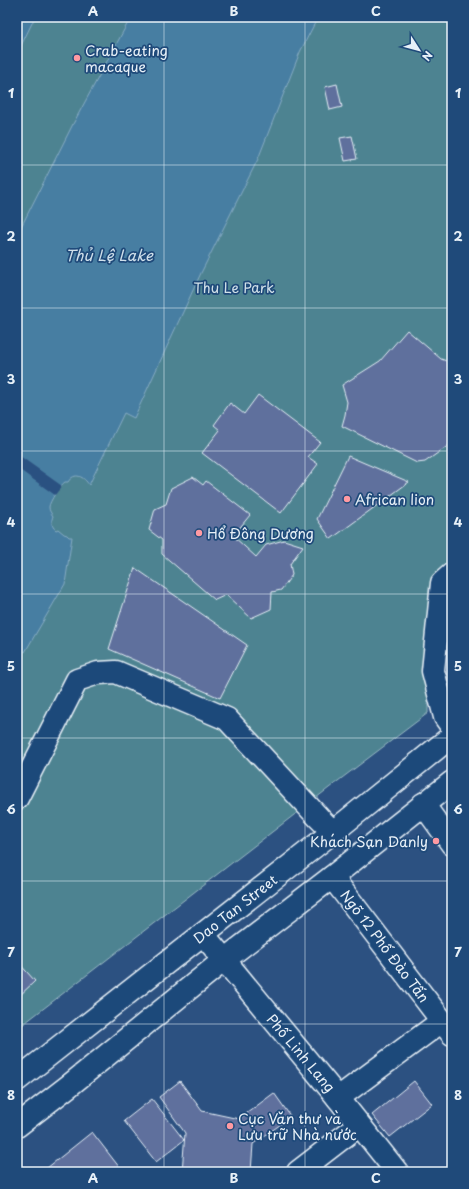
<svg xmlns="http://www.w3.org/2000/svg" width="469" height="1189" viewBox="0 0 469 1189" font-family="'Playpen Sans',sans-serif">
  <rect width="100%" height="100%" fill="#2c5181"/>
  <filter id="ink" filterUnits="userSpaceOnUse"><feTurbulence type="fractalNoise" baseFrequency=".025" numOctaves="2"/><feDisplacementMap in="SourceGraphic" scale="8" xChannelSelector="R" yChannelSelector="G"/><feConvolveMatrix kernelMatrix="1 2 1 2 8 2 1 2 1" color-interpolation-filters="sRGB"/></filter>
  <g filter="url(#ink)">
    <!-- green -->
    <path fill="#4d8391" stroke="#9abac4" d="M17 17H452V558L441 568 429 587 428 713 338 781 17 1029Z"/>
    <!-- water -->
    <g fill="#477ea2" stroke="#87acc4">
      <path d="M17 17H35L17 54Z"/>
      <path d="M131 17H318L300 52 258 159 201 273 134 418 124 413 89 485C84 477 75 471 68 482 67 482 66 482 65 482 61 484 49 502 49 507 49 511 51 513 53 516 51 521 51 526 56 530L58 529 64 534 67 535 69 537H72L65 584 25 652 17 647V235L73 124Z"/>
    </g>
    <!-- pier -->
    <path fill="#2c5181" d="M17 454 62 486 55 495 17 468Z"/>
    <!-- building -->
    <g fill="#5e6f9d" stroke="#e8f1f8">
      <path d="M337 84 342 107 330 110 325 87Z"/>
      <path d="M352 136 357 159 345 161 340 138Z"/>
      <path d="M407 330 441 359 452 363V443L425 462 417 463 342 426 345 415 347 402 342 385 380 361Z"/>
      <path d="M258 395 320 442 308 457 318 464 281 513 202 453 220 430 214 425 230 403 244 414Z"/>
      <path d="M348 456 409 482 331 539 317 519Z"/>
      <path d="M193 477 203 485 206 481 250 515 233 536 256 557 266 545 284 540 303 546 290 564 292 575 281 590 272 592 271 609 251 618 226 595 215 600 162 554V540L149 530 155 509 166 504 171 488Z"/>
      <path d="M135 568 247 645 220 698 109 649Z"/>
      <path d="M17 961 35 981 17 998Z"/>
      <path d="M180 1081 202 1111 239 1119 274 1093 291 1117 253 1144 251 1172H225L203 1170 202 1172H182L185 1133 159 1097Z"/>
      <path d="M414 1081 432 1104 390 1137 372 1115Z"/>
      <path d="M152 1099 184 1140 156 1162 124 1121Z"/>
      <path d="M92 1132 123 1172H42Z"/>
    </g>
    <g fill="none" stroke-linecap="round" stroke-linejoin="round">
      <!-- minor casing -->
      <g stroke="#e8f1f8" stroke-width="25">
        <g id="minor">
          <path d="M452 574 442 583 433 671 445 717 452 727"/>
          <path d="M17 798 77 680 98 673 116 672 227 719 319 818 333 832"/>
          <path d="M423 804 452 844"/>
          <path d="M332 877 452 1034"/>
          <path d="M203 934 338 1098 397 1172"/>
          <path d="M338 1098 442 1021"/>
          <path d="M298 1172 359 1125"/>
        </g>
      </g>
      <!-- major casing -->
      <g stroke="#e8f1f8" stroke-width="25">
        <g id="major">
          <path d="M17 1080 333 832 452 736"/>
          <path d="M17 1126 70 1085 224 960 332 877 452 782"/>
        </g>
      </g>
      <!-- minor -->
      <use href="#minor" stroke="#1f4a7a" stroke-width="22"/>
      <!-- major -->
      <use href="#major" stroke="#1f4a7a" stroke-width="22"/>
    </g>
  </g>
  <!-- grid -->
  <path fill="none" stroke="#e8f1f8" stroke-width="1" stroke-opacity="0.55" d="M164 17V1172M305 17V1172M17 165H452M17 308H452M17 451H452M17 594H452M17 738H452M17 881H452M17 1024H452"/>
  <!-- markers -->
  <g fill="#ff9aa2" stroke="#1f4a7a" stroke-width="1.5">
    <circle cx="77" cy="58" r="4"/>
    <circle cx="347" cy="499" r="4"/>
    <circle cx="199" cy="533" r="4"/>
    <circle cx="436" cy="841" r="4"/>
    <circle cx="230" cy="1126" r="4"/>
  </g>
  <g text-anchor="middle" dominant-baseline="central" stroke-width="3.5" stroke-linejoin="round" paint-order="stroke">
    <!-- poi labels -->
    <g font-size="14" fill="#e8f1f8" stroke="#1f4a7a" text-anchor="start">
      <text x="85" y="50">Crab-eating<tspan x="85" dy="16">macaque</tspan></text>
      <text x="355" y="499">African lion</text>
      <text x="207" y="533">Hổ Đông Dương</text>
      <text x="428" y="841" text-anchor="end">Khách Sạn Danly</text>
      <text x="238" y="1118">Cục Văn thư và<tspan x="238" dy="16">Lưu trữ Nhà nước</tspan></text>
    </g>
    <!-- park labels -->
    <g font-size="14" fill="#d1e0e9" stroke="#1f4a7a">
      <text x="234" y="287">Thu Le Park</text>
    </g>
    <!-- street labels -->
    <g font-size="14" fill="#e8f1f8" stroke="#1f4a7a">
      <text transform="translate(235 909) rotate(-38)">Dao Tan Street</text>
      <text transform="translate(385 946) rotate(53)">Ngõ 12 Phố Đào Tấn</text>
      <text transform="translate(301 1053) rotate(50)">Phố Linh Lang</text>
    </g>
    <!-- water labels -->
    <g font-size="15" font-style="italic" fill="#d0e0eb" stroke="#1f4a7a">
      <text x="109" y="254">Thủ Lệ Lake</text>
    </g>
  </g>
  <!-- margin -->
  <rect width="469" height="1189" fill="none" stroke="#1f4a7a" stroke-width="44"/>
  <!-- north arrow -->
  <g transform="translate(419 50) rotate(126)" stroke="#1f4a7a" stroke-width="3" paint-order="stroke">
  <path d="M0-3L7 15L0 10L-7 15Z" fill="#e8f1f8"/>
  <text y="-6" font-size="11" font-weight="bold" text-anchor="middle" fill="#e8f1f8">N</text>
  </g>
  <rect x="22" y="22" width="425" height="1145" fill="none" stroke="#e8f1f8" stroke-width="1.5"/>
  <g font-size="13" text-anchor="middle" font-weight="bold" fill="#e8f1f8">
    <text x="93" y="16">A</text>
    <text x="234" y="16">B</text>
    <text x="376" y="16">C</text>
    <text x="11" y="98">1</text>
    <text x="458" y="98">1</text>
    <text x="11" y="241">2</text>
    <text x="458" y="241">2</text>
    <text x="11" y="384">3</text>
    <text x="458" y="384">3</text>
    <text x="11" y="527">4</text>
    <text x="458" y="527">4</text>
    <text x="11" y="671">5</text>
    <text x="458" y="671">5</text>
    <text x="11" y="814">6</text>
    <text x="458" y="814">6</text>
    <text x="11" y="957">7</text>
    <text x="458" y="957">7</text>
    <text x="11" y="1100">8</text>
    <text x="458" y="1100">8</text>
    <text x="93" y="1183">A</text>
    <text x="234" y="1183">B</text>
    <text x="376" y="1183">C</text>
  </g>
</svg>
